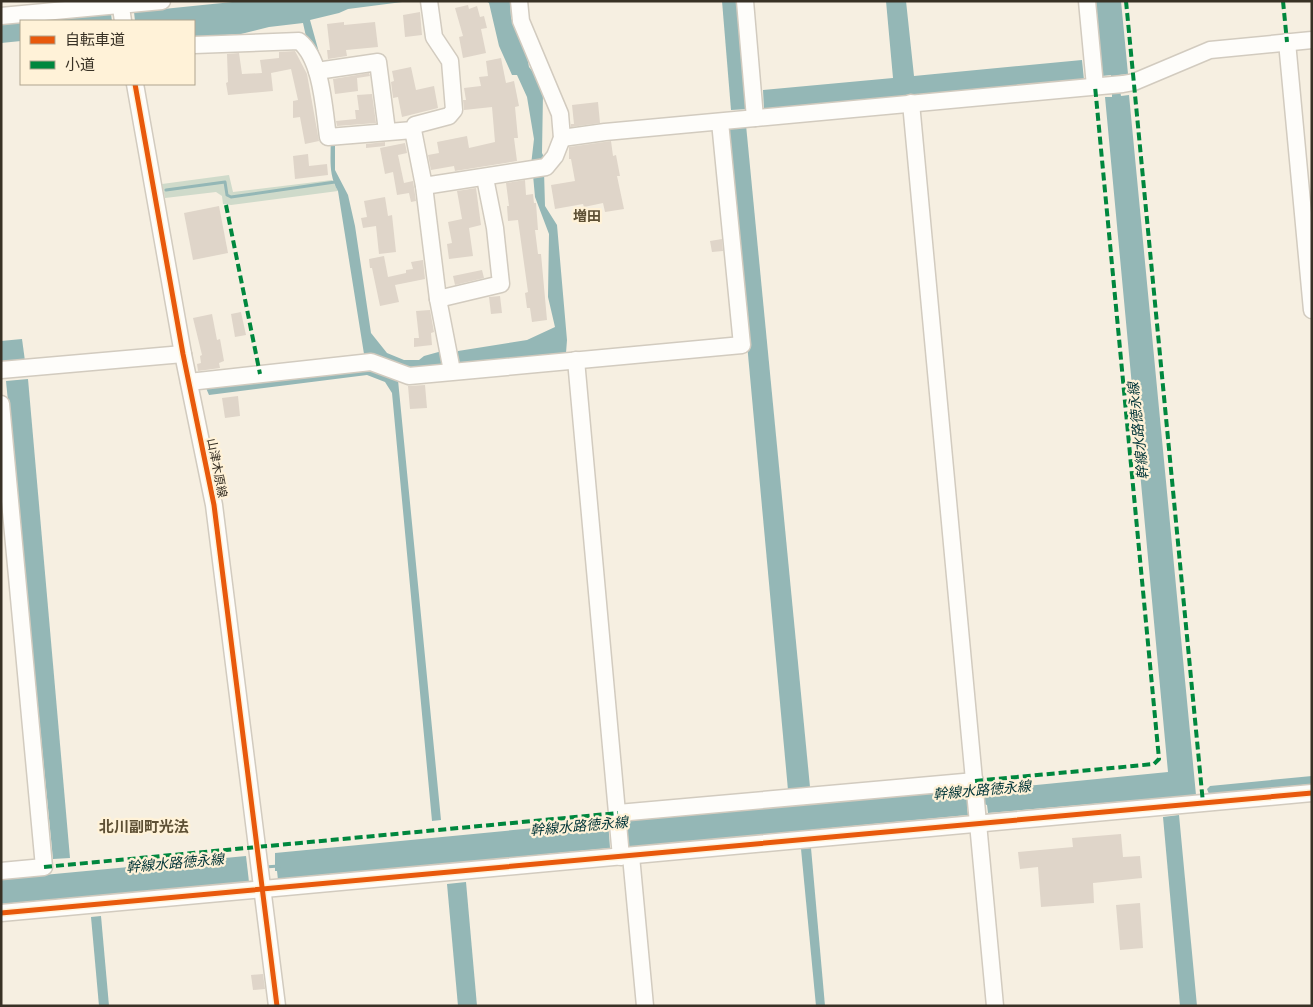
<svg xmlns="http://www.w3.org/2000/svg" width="1313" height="1007" viewBox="0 0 1313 1007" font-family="Helvetica,'Noto Sans JP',sans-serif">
  <rect width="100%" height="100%" fill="#f6efe1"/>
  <!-- green -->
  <path fill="#cfdaca" d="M229 175 233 192 332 180 338 191 231 205 223 204 222 196 216 192 165 198 162 184Z"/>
  <!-- water -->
  <g fill="#94b7b6">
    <path d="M242 1H410L348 9 339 13 310 20 331 96 335 129V170L348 195 355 226 371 333 387 353 404 360H419L424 356 442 351 443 366 408 368 373 354H364L338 191C325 169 334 147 329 124 322 90 310 57 303 23L269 27 241 34 194 37V21H135L134 12Z"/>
    <path d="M486 1H510L511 18 525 46 529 67 537 77 543 93 542 153 545 159 531 165 534 139 527 97 517 75H512L499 46 489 3Z"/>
    <path d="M722 1H740L748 109 731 110Z"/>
    <path d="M886 1H906L914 76 1082 60 1084 80 764 110 763 90 893 78Z"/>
    <path d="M1096 1H1121L1128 74 1119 75V79L1111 80V75L1102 76Z"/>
    <path d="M111 14 112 21H33Z"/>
    <path d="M21 22V41L1 43V24Z"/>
    <path d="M1120 90 1121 96 1129 95 1196 795 988 813 987 805 984 804 983 798 986 797V790L1168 772 1105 97H1112V91Z"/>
    <path d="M746 125 810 787 788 790 727 126Z"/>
    <path d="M544 171 545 206 557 225 567 340 566 353 458 364V351L527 340 555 327 548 297 549 234 535 197 533 175Z"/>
    <path d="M22 339 25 361 1 363V341Z"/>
    <path d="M367 367 398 380 441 820 432 821 392 393 385 382 367 375 209 395 206 388Z"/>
    <path d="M28 379 70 858 53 859 6 381Z"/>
    <path d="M1312 776V784L1209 794 1207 789 1210 786Z"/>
    <path d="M966 789V798L971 797 972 805 967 806 968 815 628 847 626 821Z"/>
    <path d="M1179 815 1197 1006H1180L1163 817Z"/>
    <path d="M608 821 610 848 278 880 277 871H275V853Z"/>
    <path d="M811 848 825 1006H816L801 849Z"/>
    <path d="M246 856 249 882 1 904V879Z"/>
    <path d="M466 882 477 1006H458L447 884Z"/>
    <path d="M101 916 109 1006H99L91 917Z"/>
  </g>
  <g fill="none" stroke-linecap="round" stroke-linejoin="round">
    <!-- stream -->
    <g stroke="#94b7b6" stroke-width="3">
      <path d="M166 190 225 182 227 195 231 197 335 182"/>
      <path d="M265 867 279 866"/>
    </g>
  </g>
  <!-- building -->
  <g fill="#dfd5c9">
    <path d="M468 5 469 9 477 6 480 17 484 16 487 28 481 29 486 53 463 58 459 37 463 36 455 8Z"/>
    <path d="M420 12 422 35 405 37 403 15Z"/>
    <path d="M344 22V25L375 22 378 47 346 50 347 56 328 59 327 50H330L327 24Z"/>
    <path d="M295 51 307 74 319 141 305 144 300 117 293 118V101L298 100 291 69 271 73 273 91 228 95 226 83 228 82 227 54 239 53 242 74 262 73 260 60 279 58V52Z"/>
    <path d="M501 58 506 83 514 81 519 106 515 107 518 138H514L517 161 455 171 454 166 431 170 428 155 439 153 437 142 467 136 469 148 495 142 492 107 464 110 463 100H466L464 88 481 86 479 77 488 76 486 61Z"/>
    <path d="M411 67 416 90 434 86 438 108 402 117 398 97 393 98 391 82 394 81 392 71Z"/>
    <path d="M369 73 370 76 357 78 358 91 335 94 333 79Z"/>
    <path d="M372 94 376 123 337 126 336 121 356 119 355 110H359L357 95Z"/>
    <path d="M598 102 600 123 571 127V124H574L572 105Z"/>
    <path d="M611 141 613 156 616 155 620 176H617L624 209 605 212 603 203 584 207 583 204 555 209 551 185 575 181 571 159H569V147Z"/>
    <path d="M385 142V146L366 148V144Z"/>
    <path d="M405 143 407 153 398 155 404 183 413 181 416 201 411 202 409 193 397 195 393 172 385 174 380 148Z"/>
    <path d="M308 154 309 166 327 164 328 175 295 179 293 156Z"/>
    <path d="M525 180 526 195 533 194 534 203H536L538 230H535L538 254H541L547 320 532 322 530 308H527L525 293 528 292 518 220 508 221 507 206H509L506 183Z"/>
    <path d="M476 188 481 225 469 228 473 256 449 259 447 244 452 243 448 222 462 219 457 191Z"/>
    <path d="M385 197 388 216 392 215 396 252 379 254 376 226 363 228 361 218 367 217 364 201Z"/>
    <path d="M219 206 228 253 193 260 184 213Z"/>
    <path d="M722 239 723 251 712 252 710 241Z"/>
    <path d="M384 256 388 277 406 273V270L413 269 411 262 423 260 425 279 395 285 399 302 380 306 372 268H370L369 259Z"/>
    <path d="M482 270 484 278 455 285 453 276Z"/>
    <path d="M500 296 502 313 491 314 489 297Z"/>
    <path d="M430 310 434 332 431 333 432 345 414 347V338H419L416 311Z"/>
    <path d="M241 312 246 335 235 337 231 314Z"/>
    <path d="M212 314 217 340 220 339 224 361 219 363 220 368 198 371 197 364 201 363 200 356 202 355 193 318Z"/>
    <path d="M425 385 427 408 410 409 408 386Z"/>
    <path d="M238 396 240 416 225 418 222 398Z"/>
    <path d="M1121 834 1123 857 1140 856 1142 878 1093 883 1094 903 1041 907 1038 867 1020 869 1018 852 1073 847 1072 838Z"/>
    <path d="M1140 903 1143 948 1120 950 1116 905Z"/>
    <path d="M263 974 265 989 253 990 251 975Z"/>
  </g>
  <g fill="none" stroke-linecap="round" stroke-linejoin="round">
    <!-- minor casing -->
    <g stroke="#d2cbbf" stroke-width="19">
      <g id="minor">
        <path d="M120 1 123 21"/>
        <path d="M745 1 755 118"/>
        <path d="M1087 1 1095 86"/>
        <path d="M1 16 162 1"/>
        <path d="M1287 42 1312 310"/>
        <path d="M194 45 299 41C322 59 324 110 328 137L413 130 415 125 449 116 454 110 450 61 434 37 429 1"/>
        <path d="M317 71 378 62 387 131"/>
        <path d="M135 84 183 354 214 505 277 1006"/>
        <path d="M911 103 995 1006"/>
        <path d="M413 130 424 186 546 167 555 156 562 138 560 114 521 21 519 1"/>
        <path d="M562 138 605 132 1123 84 1134 82 1210 50 1312 40"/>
        <path d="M424 186 438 299 452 371"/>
        <path d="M438 299 501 284 495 228 485 178"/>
        <path d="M576 360 621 857"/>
        <path d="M1 370 183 354"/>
        <path d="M189 382 371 362 409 376 742 345 720 122"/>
        <path d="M1 404 44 867 1 871"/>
        <path d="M618 813 975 781"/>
        <path d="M631 856 645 1006"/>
        <path d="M1 913 1312 793"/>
      </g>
    </g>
    <!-- minor -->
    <use href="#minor" stroke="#fefdfa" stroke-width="16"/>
    <!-- quiet -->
    <g stroke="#00873e" stroke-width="4" stroke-dasharray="8 4" stroke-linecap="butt">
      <path d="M1126 1 1203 803"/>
      <path d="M1283 1 1287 42"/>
      <path d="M226 205 260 374"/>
      <path d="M975 781 1154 764 1159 759 1095 86"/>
      <path d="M44 867 618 813"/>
    </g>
    <!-- cycleway casing -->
    <g stroke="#fff2d8" stroke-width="8">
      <g id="cycleway">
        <path d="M135 84 183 354 214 505 277 1006"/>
        <path d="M1 913 1312 793"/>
      </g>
    </g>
    <!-- cycleway -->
    <use href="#cycleway" stroke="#e8590c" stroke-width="5"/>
  </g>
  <g text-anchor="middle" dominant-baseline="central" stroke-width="4.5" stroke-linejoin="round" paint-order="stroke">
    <!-- street labels -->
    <g font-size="12" fill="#383125" stroke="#fff2d8">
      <text transform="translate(217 468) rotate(79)">山津木原線</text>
    </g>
    <!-- neighbourhood labels -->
    <g font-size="14" font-weight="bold" fill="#5e5035" stroke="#fff2d8">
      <text x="587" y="216">増田</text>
    </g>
    <!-- water labels -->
    <g font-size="14" font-style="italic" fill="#003437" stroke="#fff2d8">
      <text transform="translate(1138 431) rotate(-96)">幹線水路徳永線</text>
      <text transform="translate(982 790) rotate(-5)">幹線水路徳永線</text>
      <text transform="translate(579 826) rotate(-5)">幹線水路徳永線</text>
      <text transform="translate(175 863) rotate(-5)">幹線水路徳永線</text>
    </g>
    <!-- quarter labels -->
    <g font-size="15" font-weight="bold" fill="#5e5035" stroke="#fff2d8">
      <text x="144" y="826">北川副町光法</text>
    </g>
  </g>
  <!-- border -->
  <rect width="1313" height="1007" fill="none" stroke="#383125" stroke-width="5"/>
  <!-- legend -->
  <rect x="20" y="20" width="175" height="65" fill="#fff2d8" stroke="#afa590"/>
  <rect x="30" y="36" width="25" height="8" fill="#e8590c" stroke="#afa590"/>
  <text x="65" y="45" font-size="15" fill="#383125">自転車道</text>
  <rect x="30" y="61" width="25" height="8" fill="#00873e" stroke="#afa590"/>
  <text x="65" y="70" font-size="15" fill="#383125">小道</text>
</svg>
